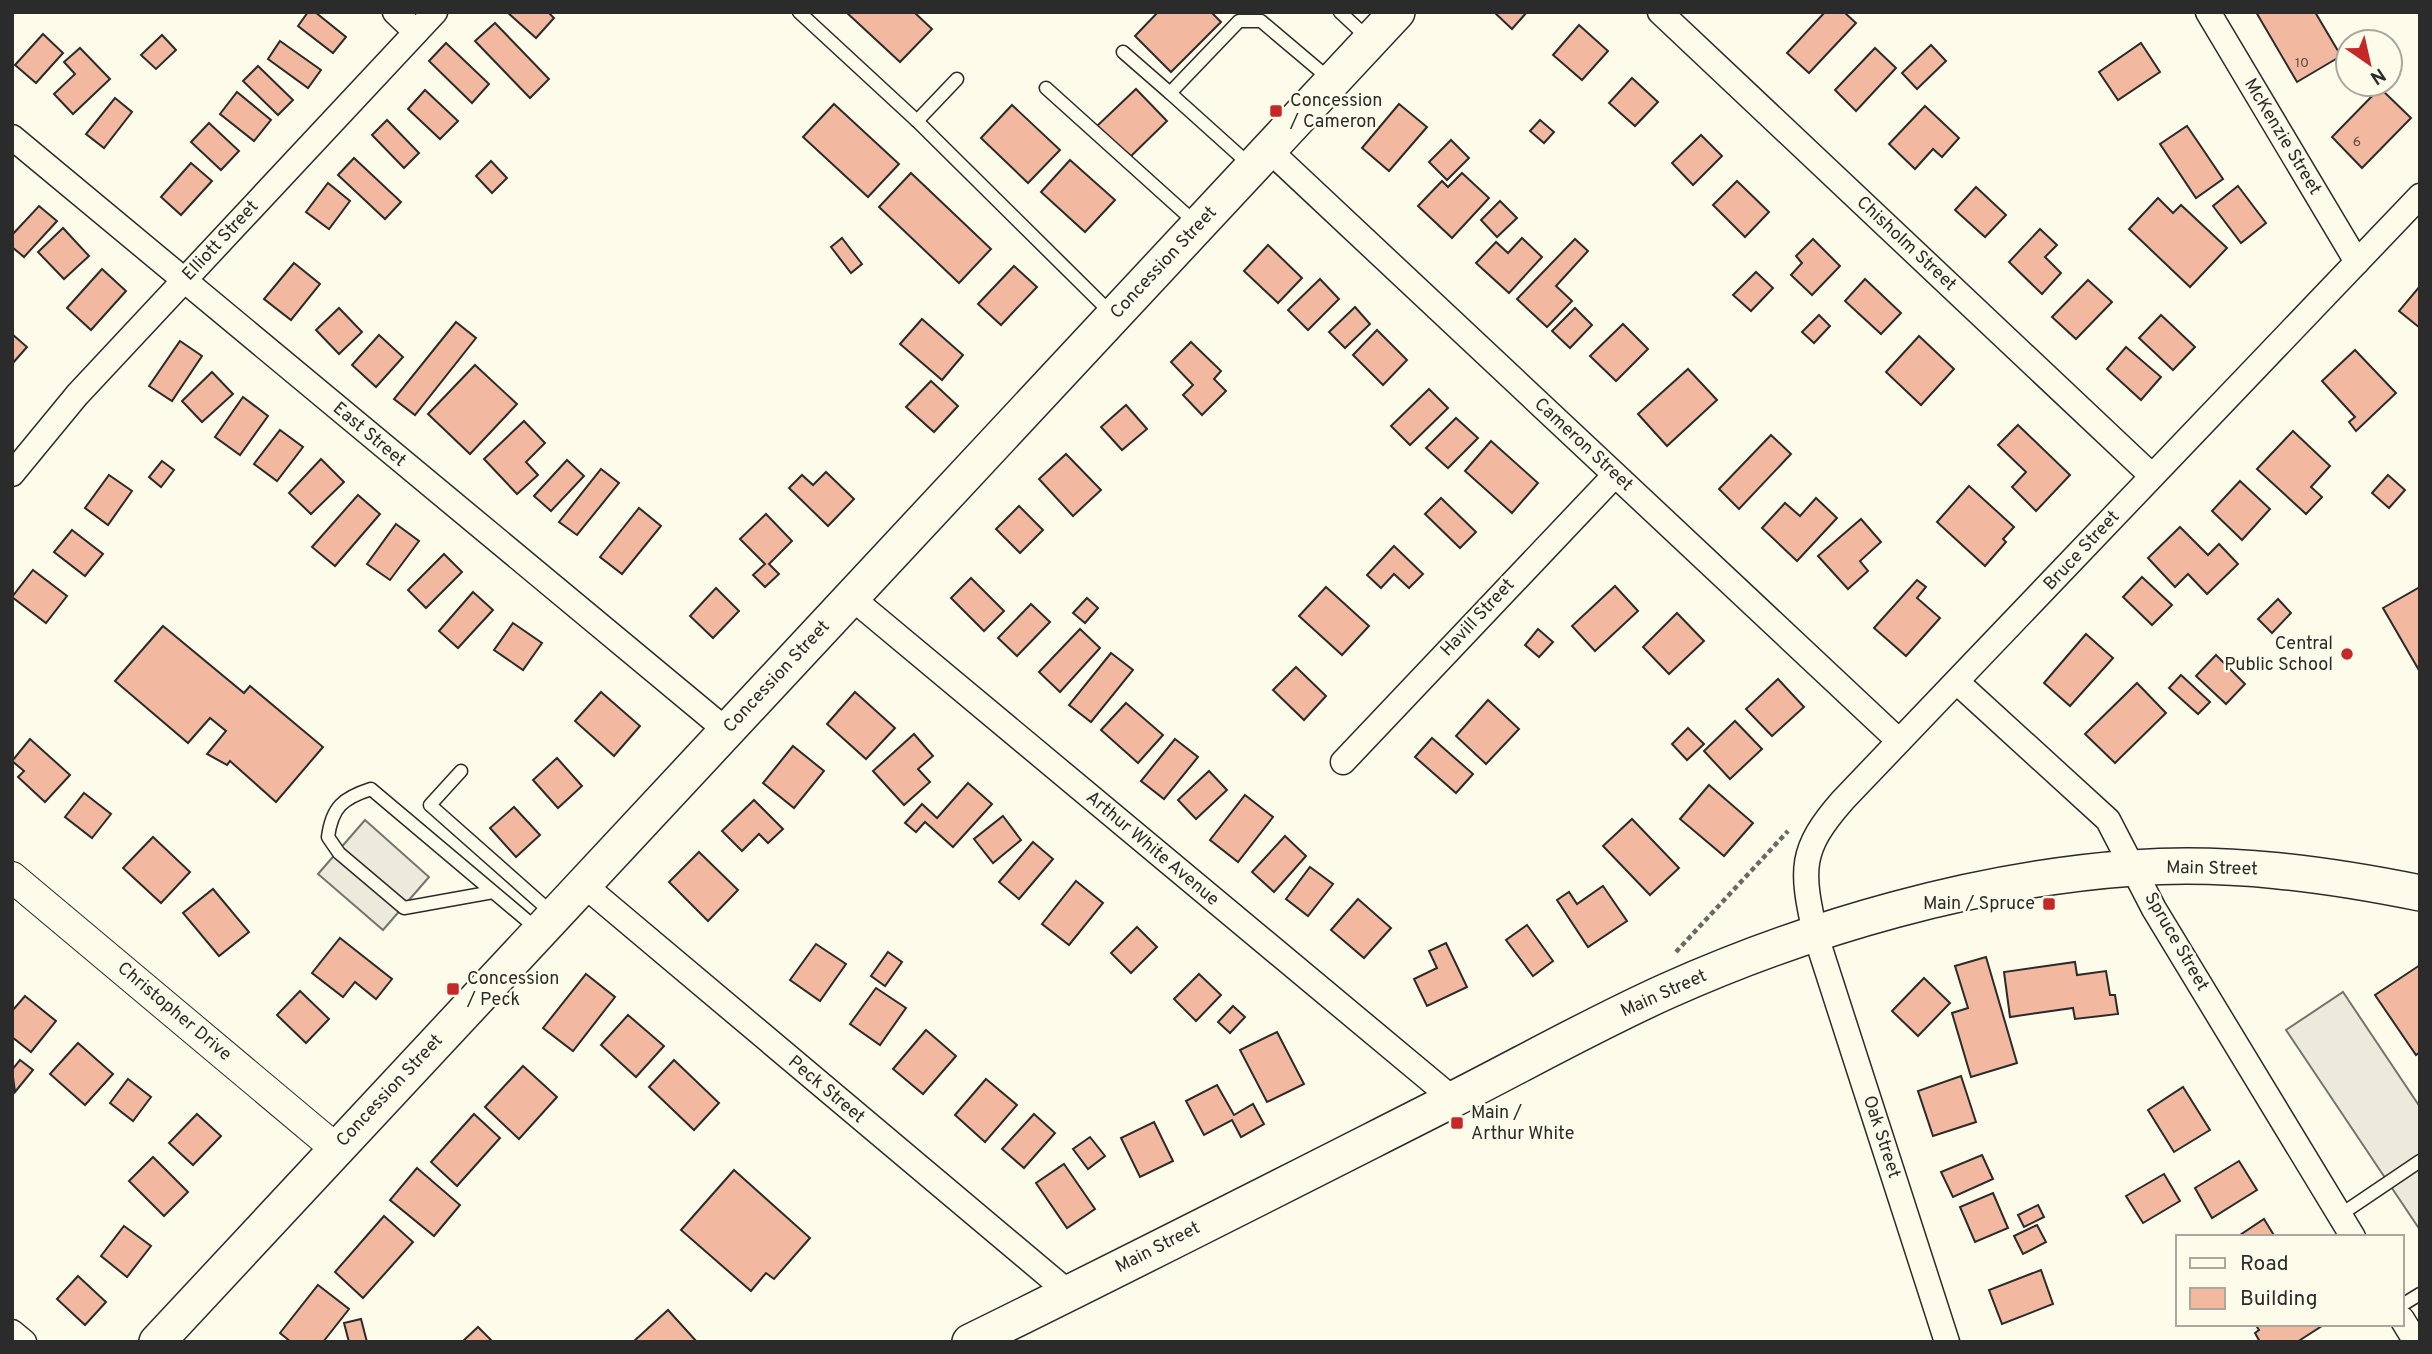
<svg xmlns="http://www.w3.org/2000/svg" width="2432" height="1354" viewBox="0 0 2432 1354" font-family="Overpass,sans-serif">
  <rect width="100%" height="100%" fill="#fdfbea"/>
  <!-- parking -->
  <g fill="#eceadb" stroke="#74746e" stroke-width="2">
    <path d="M365 820 429 877 383 930 318 874Z"/>
    <path d="M2343 992 2420 1107V1230L2286 1030Z"/>
  </g>
  <!-- building -->
  <g fill="#f2b8a0" stroke="#2b2b2b" stroke-width="2">
    <path d="M308 12H315L346 37 333 53 298 26Z"/>
    <path d="M507 12H548L554 18 536 38Z"/>
    <path d="M846 12H914L932 29 900 62Z"/>
    <path d="M1158 12H1211L1221 22 1171 72 1135 36Z"/>
    <path d="M1494 12H1527L1512 29Z"/>
    <path d="M1825 12H1844L1856 23 1809 73 1787 53Z"/>
    <path d="M2256 12H2315L2341 56 2297 82Z"/>
    <path d="M495 23 549 79 530 98 475 41Z"/>
    <path d="M1579 25 1608 51 1582 80 1553 55Z"/>
    <path d="M43 34 63 53 36 83 15 65Z"/>
    <path d="M162 35 176 50 156 69 141 55Z"/>
    <path d="M280 41 321 70 308 88 268 59Z"/>
    <path d="M446 43 489 84 472 103 429 61Z"/>
    <path d="M2141 43 2160 72 2118 100 2099 72Z"/>
    <path d="M1931 45 1946 61 1917 89 1902 73Z"/>
    <path d="M80 48 110 79 73 114 54 94 75 74 64 62Z"/>
    <path d="M1875 48 1896 68 1856 111 1835 90Z"/>
    <path d="M258 66 293 100 278 115 243 81Z"/>
    <path d="M1632 78 1658 102 1635 126 1609 103Z"/>
    <path d="M2380 88 2411 118 2362 168 2332 137Z"/>
    <path d="M1136 89 1167 121 1128 159 1097 126Z"/>
    <path d="M425 90 458 121 440 139 408 109Z"/>
    <path d="M237 92 271 120 254 141 220 114Z"/>
    <path d="M115 98 132 112 104 148 86 134Z"/>
    <path d="M834 104 899 164 868 197 803 137Z"/>
    <path d="M1399 104 1427 127 1389 171 1362 148Z"/>
    <path d="M1012 105 1060 150 1028 183 981 138Z"/>
    <path d="M1925 106 1959 138 1942 157 1933 149 1915 169 1889 144Z"/>
    <path d="M387 120 419 153 404 168 372 135Z"/>
    <path d="M1540 120 1554 132 1544 143 1530 131Z"/>
    <path d="M209 123 239 151 221 170 191 142Z"/>
    <path d="M2187 126 2223 179 2196 198 2160 144Z"/>
    <path d="M1701 135 1722 156 1693 185 1672 163Z"/>
    <path d="M1451 140 1469 158 1447 180 1429 162Z"/>
    <path d="M354 158 401 202 385 219 338 175Z"/>
    <path d="M1070 160 1115 200 1085 232 1041 192Z"/>
    <path d="M491 161 507 178 492 193 476 176Z"/>
    <path d="M191 163 212 181 181 215 161 197Z"/>
    <path d="M911 173 991 249 959 283 879 207Z"/>
    <path d="M1462 173 1489 198 1452 238 1418 206 1442 181 1448 187Z"/>
    <path d="M1737 181 1769 212 1745 237 1713 205Z"/>
    <path d="M328 183 350 201 329 229 306 212Z"/>
    <path d="M2238 186 2266 223 2241 243 2213 206Z"/>
    <path d="M1976 187 2006 215 1985 237 1955 210Z"/>
    <path d="M2158 198 2173 213 2181 205 2227 248 2190 287 2129 229Z"/>
    <path d="M1500 201 1517 218 1497 237 1481 220Z"/>
    <path d="M39 206 57 221 24 257 12 247V235Z"/>
    <path d="M63 228 89 256 64 279 38 252Z"/>
    <path d="M2040 229 2057 245 2045 257 2061 273 2042 294 2009 262Z"/>
    <path d="M842 238 862 264 851 273 831 247Z"/>
    <path d="M1522 238 1542 257 1509 293 1476 263 1496 242 1508 253Z"/>
    <path d="M1575 239 1588 251 1556 286 1572 301 1547 327 1517 299Z"/>
    <path d="M1813 239 1840 266 1812 295 1791 275 1802 263 1796 256Z"/>
    <path d="M1268 245 1302 278 1278 303 1244 271Z"/>
    <path d="M294 263 320 284 291 320 264 299Z"/>
    <path d="M1014 266 1037 287 1001 325 978 304Z"/>
    <path d="M102 269 126 291 91 330 67 308Z"/>
    <path d="M1756 272 1773 288 1751 311 1733 295Z"/>
    <path d="M1320 279 1339 299 1308 330 1288 310Z"/>
    <path d="M1865 279 1901 313 1881 334 1845 301Z"/>
    <path d="M2088 280 2112 302 2076 339 2052 317Z"/>
    <path d="M2420 286V328L2399 311Z"/>
    <path d="M1355 307 1370 324 1345 348 1329 332Z"/>
    <path d="M339 308 362 332 339 354 316 330Z"/>
    <path d="M1575 308 1592 325 1570 348 1552 331Z"/>
    <path d="M1819 315 1830 326 1814 343 1802 332Z"/>
    <path d="M2161 315 2195 347 2173 370 2139 338Z"/>
    <path d="M922 319 963 355 942 380 900 344Z"/>
    <path d="M456 322 476 338 415 415 394 399Z"/>
    <path d="M1623 324 1648 349 1616 381 1590 356Z"/>
    <path d="M1377 330 1407 360 1383 385 1353 355Z"/>
    <path d="M12 334 27 347 12 364Z"/>
    <path d="M379 335 403 357 376 387 352 365Z"/>
    <path d="M1919 336 1954 369 1921 405 1886 372Z"/>
    <path d="M180 341 202 356 172 401 149 386Z"/>
    <path d="M1191 342 1221 371 1214 379 1226 391 1202 415 1183 395 1193 385 1171 362Z"/>
    <path d="M2126 347 2161 377 2141 400 2107 369Z"/>
    <path d="M2355 350 2396 393 2356 431 2349 422 2355 417 2322 381Z"/>
    <path d="M475 365 517 404 470 454 428 414Z"/>
    <path d="M1688 369 1717 400 1667 446 1638 414Z"/>
    <path d="M212 372 233 394 202 422 182 401Z"/>
    <path d="M931 381 958 406 934 432 906 407Z"/>
    <path d="M1429 389 1448 408 1410 445 1391 426Z"/>
    <path d="M243 397 268 416 240 455 215 437Z"/>
    <path d="M1126 405 1147 429 1122 450 1101 427Z"/>
    <path d="M1456 418 1478 438 1448 468 1426 448Z"/>
    <path d="M524 421 545 443 526 462 538 475 517 494 484 459Z"/>
    <path d="M2018 425 2070 475 2036 511 2012 487 2026 472 1998 445Z"/>
    <path d="M280 430 303 447 277 481 254 464Z"/>
    <path d="M2293 431 2330 466 2311 487 2322 497 2306 514 2257 469Z"/>
    <path d="M1771 435 1791 454 1739 509 1719 489Z"/>
    <path d="M1491 441 1538 483 1512 513 1465 471Z"/>
    <path d="M1066 454 1101 490 1073 516 1039 479Z"/>
    <path d="M321 459 344 482 311 514 289 493Z"/>
    <path d="M567 460 584 476 551 511 534 496Z"/>
    <path d="M162 461 174 470 161 487 149 477Z"/>
    <path d="M601 469 619 483 577 535 559 522Z"/>
    <path d="M826 472 854 499 828 526 789 488 802 475 813 485Z"/>
    <path d="M109 475 132 491 108 525 85 508Z"/>
    <path d="M2388 475 2405 490 2389 508 2372 493Z"/>
    <path d="M2240 481 2270 509 2242 540 2212 511Z"/>
    <path d="M1969 486 2014 527 2003 539 2006 542 1985 566 1937 522Z"/>
    <path d="M358 495 380 514 335 566 312 547Z"/>
    <path d="M1441 498 1476 532 1460 548 1425 514Z"/>
    <path d="M1816 498 1837 518 1797 561 1762 528 1785 503 1800 516Z"/>
    <path d="M1019 506 1043 530 1020 553 996 529Z"/>
    <path d="M639 508 661 526 622 574 600 557Z"/>
    <path d="M766 514 792 541 769 564 779 574 765 587 753 575 765 564 740 539Z"/>
    <path d="M1861 519 1881 542 1860 561 1868 571 1848 589 1818 556Z"/>
    <path d="M396 524 419 541 390 580 367 564Z"/>
    <path d="M2180 527 2208 555 2219 544 2238 564 2207 594 2188 574 2175 587 2148 558Z"/>
    <path d="M72 530 103 554 85 576 54 552Z"/>
    <path d="M1394 546 1423 574 1409 588 1394 574 1381 588 1367 575Z"/>
    <path d="M444 554 462 572 426 608 408 590Z"/>
    <path d="M33 570 67 596 46 623 12 597Z"/>
    <path d="M2142 577 2172 605 2152 625 2123 597Z"/>
    <path d="M971 578 1004 611 984 631 951 598Z"/>
    <path d="M1917 580 1926 587 1917 598 1940 618 1906 656 1874 628Z"/>
    <path d="M1615 586 1638 611 1595 651 1572 626Z"/>
    <path d="M1326 587 1369 626 1342 655 1299 616Z"/>
    <path d="M2420 587V672L2383 608Z"/>
    <path d="M716 588 739 611 713 638 690 616Z"/>
    <path d="M473 592 493 610 458 648 439 631Z"/>
    <path d="M1087 598 1098 608 1085 623 1073 613Z"/>
    <path d="M2278 599 2291 613 2272 633 2258 619Z"/>
    <path d="M1031 604 1050 622 1017 656 998 638Z"/>
    <path d="M1677 613 1704 641 1669 674 1643 647Z"/>
    <path d="M513 623 542 643 523 670 494 650Z"/>
    <path d="M163 626 244 693 250 686 323 747 276 802 230 761 227 765 207 754 226 731 210 718 188 743 115 681Z"/>
    <path d="M1080 629 1100 648 1060 692 1039 672Z"/>
    <path d="M1538 629 1553 642 1539 657 1525 645Z"/>
    <path d="M2086 634 2113 658 2070 706 2044 683Z"/>
    <path d="M1111 653 1133 670 1091 722 1069 705Z"/>
    <path d="M2216 655 2245 684 2226 704 2196 676Z"/>
    <path d="M1296 667 1326 696 1304 720 1273 690Z"/>
    <path d="M2181 675 2210 702 2198 714 2169 688Z"/>
    <path d="M1778 679 1804 707 1772 736 1746 709Z"/>
    <path d="M2137 683 2166 713 2115 763 2085 734Z"/>
    <path d="M601 692 640 726 614 756 575 721Z"/>
    <path d="M855 692 895 728 866 759 827 724Z"/>
    <path d="M1488 700 1519 729 1486 764 1456 736Z"/>
    <path d="M1126 703 1163 735 1138 763 1101 730Z"/>
    <path d="M1735 721 1762 749 1730 779 1704 751Z"/>
    <path d="M1688 728 1704 744 1687 760 1672 744Z"/>
    <path d="M914 734 933 756 918 769 930 782 904 805 873 771Z"/>
    <path d="M1432 738 1473 774 1456 793 1415 757Z"/>
    <path d="M30 739 70 775 45 802 18 777 24 771 12 761Z"/>
    <path d="M1175 739 1198 757 1164 799 1141 781Z"/>
    <path d="M793 746 824 771 794 808 763 783Z"/>
    <path d="M557 758 582 786 558 808 533 780Z"/>
    <path d="M1209 771 1227 790 1196 819 1178 800Z"/>
    <path d="M968 783 992 804 953 847 925 822 916 832 905 823 922 804 937 818Z"/>
    <path d="M1709 785 1753 823 1724 856 1680 819Z"/>
    <path d="M84 793 111 814 92 838 65 817Z"/>
    <path d="M1245 795 1273 817 1238 862 1210 840Z"/>
    <path d="M754 800 783 829 768 843 759 834 742 851 722 831Z"/>
    <path d="M514 807 540 835 516 857 490 828Z"/>
    <path d="M1003 816 1021 840 993 863 974 839Z"/>
    <path d="M1632 819 1679 868 1650 895 1603 846Z"/>
    <path d="M1285 836 1306 856 1274 892 1252 872Z"/>
    <path d="M153 837 190 872 161 903 123 868Z"/>
    <path d="M1033 842 1053 859 1019 899 999 882Z"/>
    <path d="M699 852 738 890 708 921 669 882Z"/>
    <path d="M1310 867 1333 884 1308 916 1286 899Z"/>
    <path d="M1076 881 1103 903 1069 945 1042 924Z"/>
    <path d="M1603 886 1627 921 1588 947 1557 900 1569 892 1577 904Z"/>
    <path d="M213 889 249 932 219 956 183 913Z"/>
    <path d="M1358 899 1391 928 1364 958 1331 930Z"/>
    <path d="M1527 925 1553 961 1533 976 1506 940Z"/>
    <path d="M1137 927 1157 947 1131 973 1111 953Z"/>
    <path d="M340 938 392 979 376 999 355 982 343 997 312 973Z"/>
    <path d="M1446 943 1467 987 1427 1006 1414 979 1437 968 1429 951Z"/>
    <path d="M816 944 846 964 820 1001 790 980Z"/>
    <path d="M888 952 902 962 885 986 871 976Z"/>
    <path d="M1986 957 2017 1063 1971 1077 1952 1013 1968 1008 1955 966Z"/>
    <path d="M2075 962 2077 975 2106 971 2110 995H2115L2118 1014 2075 1019 2073 1008 2010 1017 2004 972Z"/>
    <path d="M2420 965V1052L2416 1055 2375 995Z"/>
    <path d="M586 974 615 997 573 1051 543 1028Z"/>
    <path d="M1199 974 1221 995 1196 1021 1174 999Z"/>
    <path d="M1924 978 1950 1003 1918 1036 1892 1011Z"/>
    <path d="M876 988 906 1008 880 1045 850 1024Z"/>
    <path d="M300 991 329 1019 306 1043 277 1015Z"/>
    <path d="M25 996 56 1021 31 1052 12 1037V1011Z"/>
    <path d="M1233 1006 1245 1017 1230 1033 1218 1022Z"/>
    <path d="M628 1015 664 1046 636 1077 601 1045Z"/>
    <path d="M926 1030 956 1056 923 1094 893 1069Z"/>
    <path d="M1277 1032 1304 1084 1267 1102 1240 1050Z"/>
    <path d="M78 1043 113 1074 85 1105 50 1074Z"/>
    <path d="M20 1060 33 1070 15 1092 12 1070Z"/>
    <path d="M674 1060 719 1103 694 1130 649 1087Z"/>
    <path d="M523 1066 557 1097 519 1139 485 1107Z"/>
    <path d="M1961 1076 1976 1122 1933 1136 1918 1091Z"/>
    <path d="M128 1079 151 1097 133 1121 110 1103Z"/>
    <path d="M986 1079 1017 1105 985 1142 955 1115Z"/>
    <path d="M1217 1085 1234 1115 1253 1104 1264 1124 1241 1137 1232 1120 1204 1135 1186 1101Z"/>
    <path d="M2183 1087 2210 1130 2174 1152 2148 1110Z"/>
    <path d="M197 1114 221 1136 193 1165 169 1143Z"/>
    <path d="M474 1114 500 1138 457 1186 431 1162Z"/>
    <path d="M1034 1114 1055 1133 1024 1168 1002 1149Z"/>
    <path d="M1154 1122 1173 1161 1140 1177 1121 1138Z"/>
    <path d="M1090 1137 1105 1156 1088 1169 1073 1149Z"/>
    <path d="M1982 1155 1993 1179 1953 1197 1941 1172Z"/>
    <path d="M153 1157 188 1192 164 1216 129 1181Z"/>
    <path d="M2239 1161 2257 1190 2212 1218 2195 1188Z"/>
    <path d="M1064 1164 1095 1209 1067 1228 1036 1183Z"/>
    <path d="M417 1168 460 1205 434 1236 390 1200Z"/>
    <path d="M734 1170 810 1238 774 1279 766 1273 751 1291 681 1230Z"/>
    <path d="M2164 1174 2180 1201 2143 1223 2126 1196Z"/>
    <path d="M1993 1193 2008 1228 1975 1242 1960 1207Z"/>
    <path d="M2038 1205 2044 1217 2024 1227 2018 1215Z"/>
    <path d="M384 1216 413 1242 363 1298 335 1272Z"/>
    <path d="M2264 1219 2275 1237H2237Z"/>
    <path d="M2037 1225 2046 1242 2023 1254 2014 1236Z"/>
    <path d="M124 1226 151 1246 127 1277 101 1256Z"/>
    <path d="M2041 1270 2053 1304 2002 1324 1989 1290Z"/>
    <path d="M78 1276 106 1302 85 1325 57 1299Z"/>
    <path d="M318 1285 349 1309 323 1342H291L280 1333Z"/>
    <path d="M668 1310 697 1342H633Z"/>
    <path d="M361 1319 367 1342H349L344 1323Z"/>
    <path d="M2255 1324H2325L2297 1342H2260L2255 1333 2259 1330Z"/>
    <path d="M478 1327 493 1342H462Z"/>
  </g>
  <g fill="none" stroke-linecap="round" stroke-linejoin="round">
    <!-- service casing -->
    <g stroke="#2b2b2b" stroke-width="15">
      <g id="service">
        <path d="M799 12 917 121 1112 314"/>
        <path d="M1340 12 1370 40"/>
        <path d="M1123 52 1170 93"/>
        <path d="M1046 88 1198 225"/>
        <path d="M917 121 957 79"/>
        <path d="M1250 165 1170 93 1239 21H1261L1332 81"/>
        <path d="M461 771 430 805 552 913"/>
        <path d="M493 892 404 908 339 853 328 837C332 807 343 798 371 789L517 912 537 929"/>
        <path d="M2340 1215 2420 1161"/>
        <path d="M2402 1305 2420 1294"/>
      </g>
    </g>
    <!-- minor casing -->
    <g stroke="#2b2b2b" stroke-width="27">
      <g id="minor">
        <path d="M395 12 416 32"/>
        <path d="M1660 12 2152 476"/>
        <path d="M2208 12 2357 262"/>
        <path d="M12 137 727 731"/>
        <path d="M1268 149 1899 741"/>
        <path d="M12 474 77 395 435 12"/>
        <path d="M852 598 1453 1099"/>
        <path d="M1958 683 2108 820 2154 909 2353 1237"/>
        <path d="M1343 762 1615 475"/>
        <path d="M584 885 1069 1293"/>
        <path d="M2402 1319 2416 1342"/>
        <path d="M12 1332 24 1342"/>
        <path d="M1947 1342 1815 933C1801 869 1799 850 1843 800L2420 196"/>
      </g>
    </g>
    <!-- tertiary casing -->
    <g stroke="#2b2b2b" stroke-width="32">
      <path id="tertiary" d="M12 877 335 1148"/>
    </g>
    <!-- secondary casing -->
    <g stroke="#2b2b2b" stroke-width="38">
      <g id="secondary">
        <path d="M157 1342 1397 12"/>
        <path d="M970 1342C1127 1265 1282 1186 1438 1107 1514 1069 1589 1026 1667 991 1810 927 1977 879 2133 868 2229 861 2326 874 2420 893"/>
      </g>
    </g>
    <!-- path -->
    <path stroke="#6a6964" stroke-width="4.5" stroke-dasharray="5 3.5" stroke-linecap="butt" d="M1676 952 1788 831"/>
    <!-- service -->
    <use href="#service" stroke="#fdfbea" stroke-width="12"/>
    <!-- minor -->
    <use href="#minor" stroke="#fdfbea" stroke-width="24"/>
    <!-- tertiary -->
    <use href="#tertiary" stroke="#fdfbea" stroke-width="30"/>
    <!-- secondary -->
    <use href="#secondary" stroke="#fdfbea" stroke-width="35"/>
  </g>
  <!-- markers -->
  <g fill="#c62828" stroke="#fdfbea" stroke-width="2.5">
    <rect x="1269" y="104" width="14" height="14" rx="3.5"/>
    <circle cx="2347" cy="654" r="7"/>
    <rect x="2042" y="897" width="14" height="14" rx="3.5"/>
    <rect x="446" y="982" width="14" height="14" rx="3.5"/>
    <rect x="1450" y="1116" width="14" height="14" rx="3.5"/>
  </g>
  <g text-anchor="middle" dominant-baseline="central" stroke-width="5" stroke-linejoin="round" paint-order="stroke">
    <!-- number labels -->
    <g font-size="14" fill="#5d4e48">
      <text x="2302" y="63">10</text>
      <text x="2357" y="142">6</text>
    </g>
    <!-- poi labels -->
    <g font-size="18" fill="#2b2b2b" stroke="#fdfbea" text-anchor="start">
      <text x="1290" y="101">Concession<tspan x="1290" dy="21">/ Cameron</tspan></text>
      <text x="2333" y="644" text-anchor="end">Central<tspan x="2333" dy="21">Public School</tspan></text>
      <text x="2035" y="904" text-anchor="end">Main / Spruce</text>
      <text x="467" y="979">Concession<tspan x="467" dy="21">/ Peck</tspan></text>
      <text x="1471" y="1113">Main /<tspan x="1471" dy="21">Arthur White</tspan></text>
    </g>
    <!-- street labels -->
    <g font-size="18" fill="#2b2b2b" stroke="#fdfbea">
      <text transform="translate(2282 137) rotate(59)">McKenzie Street</text>
      <text transform="translate(221 241) rotate(-47)">Elliott Street</text>
      <text transform="translate(1906 244) rotate(43)">Chisholm Street</text>
      <text transform="translate(1164 263) rotate(-47)">Concession Street</text>
      <text transform="translate(369 435) rotate(40)">East Street</text>
      <text transform="translate(1583 445) rotate(43)">Cameron Street</text>
      <text transform="translate(2082 551) rotate(-47)">Bruce Street</text>
      <text transform="translate(1478 618) rotate(-47)">Havill Street</text>
      <text transform="translate(777 677) rotate(-47)">Concession Street</text>
      <text transform="translate(1152 849) rotate(40)">Arthur White Avenue</text>
      <text transform="translate(2212 869) rotate(1)">Main Street</text>
      <text transform="translate(2176 942) rotate(60)">Spruce Street</text>
      <text transform="translate(1664 994) rotate(-24)">Main Street</text>
      <text transform="translate(174 1012) rotate(40)">Christopher Drive</text>
      <text transform="translate(826 1090) rotate(40)">Peck Street</text>
      <text transform="translate(390 1091) rotate(-47)">Concession Street</text>
      <text transform="translate(1881 1137) rotate(72)">Oak Street</text>
      <text transform="translate(1158 1248) rotate(-27)">Main Street</text>
    </g>
  </g>
  <!-- border -->
  <rect width="2432" height="1354" fill="none" stroke="#2b2b2b" stroke-width="28"/>
  <!-- legend -->
  <rect x="2176" y="1235" width="228" height="91" fill="#fdfbea" stroke="#a9a89e" stroke-width="2"/>
  <rect x="2190" y="1258" width="35" height="10" fill="#fdfbea" stroke="#a9a89e" stroke-width="2"/>
  <text x="2240" y="1270" font-size="21" fill="#2b2b2b">Road</text>
  <rect x="2190" y="1288" width="35" height="21" fill="#f2b8a0" stroke="#a9a89e" stroke-width="2"/>
  <text x="2240" y="1305" font-size="21" fill="#2b2b2b">Building</text>
  <!-- north arrow -->
  <g transform="translate(2369 63) rotate(146)"><circle r="33" fill="#fdfbea" stroke="#a9a89e" stroke-width="2"/>
  <path d="M0-5L12 26L0 18L-12 26Z" fill="#c62828"/>
  <text y="-10" font-size="19" font-weight="bold" text-anchor="middle" fill="#2b2b2b">N</text>
  </g>
</svg>
